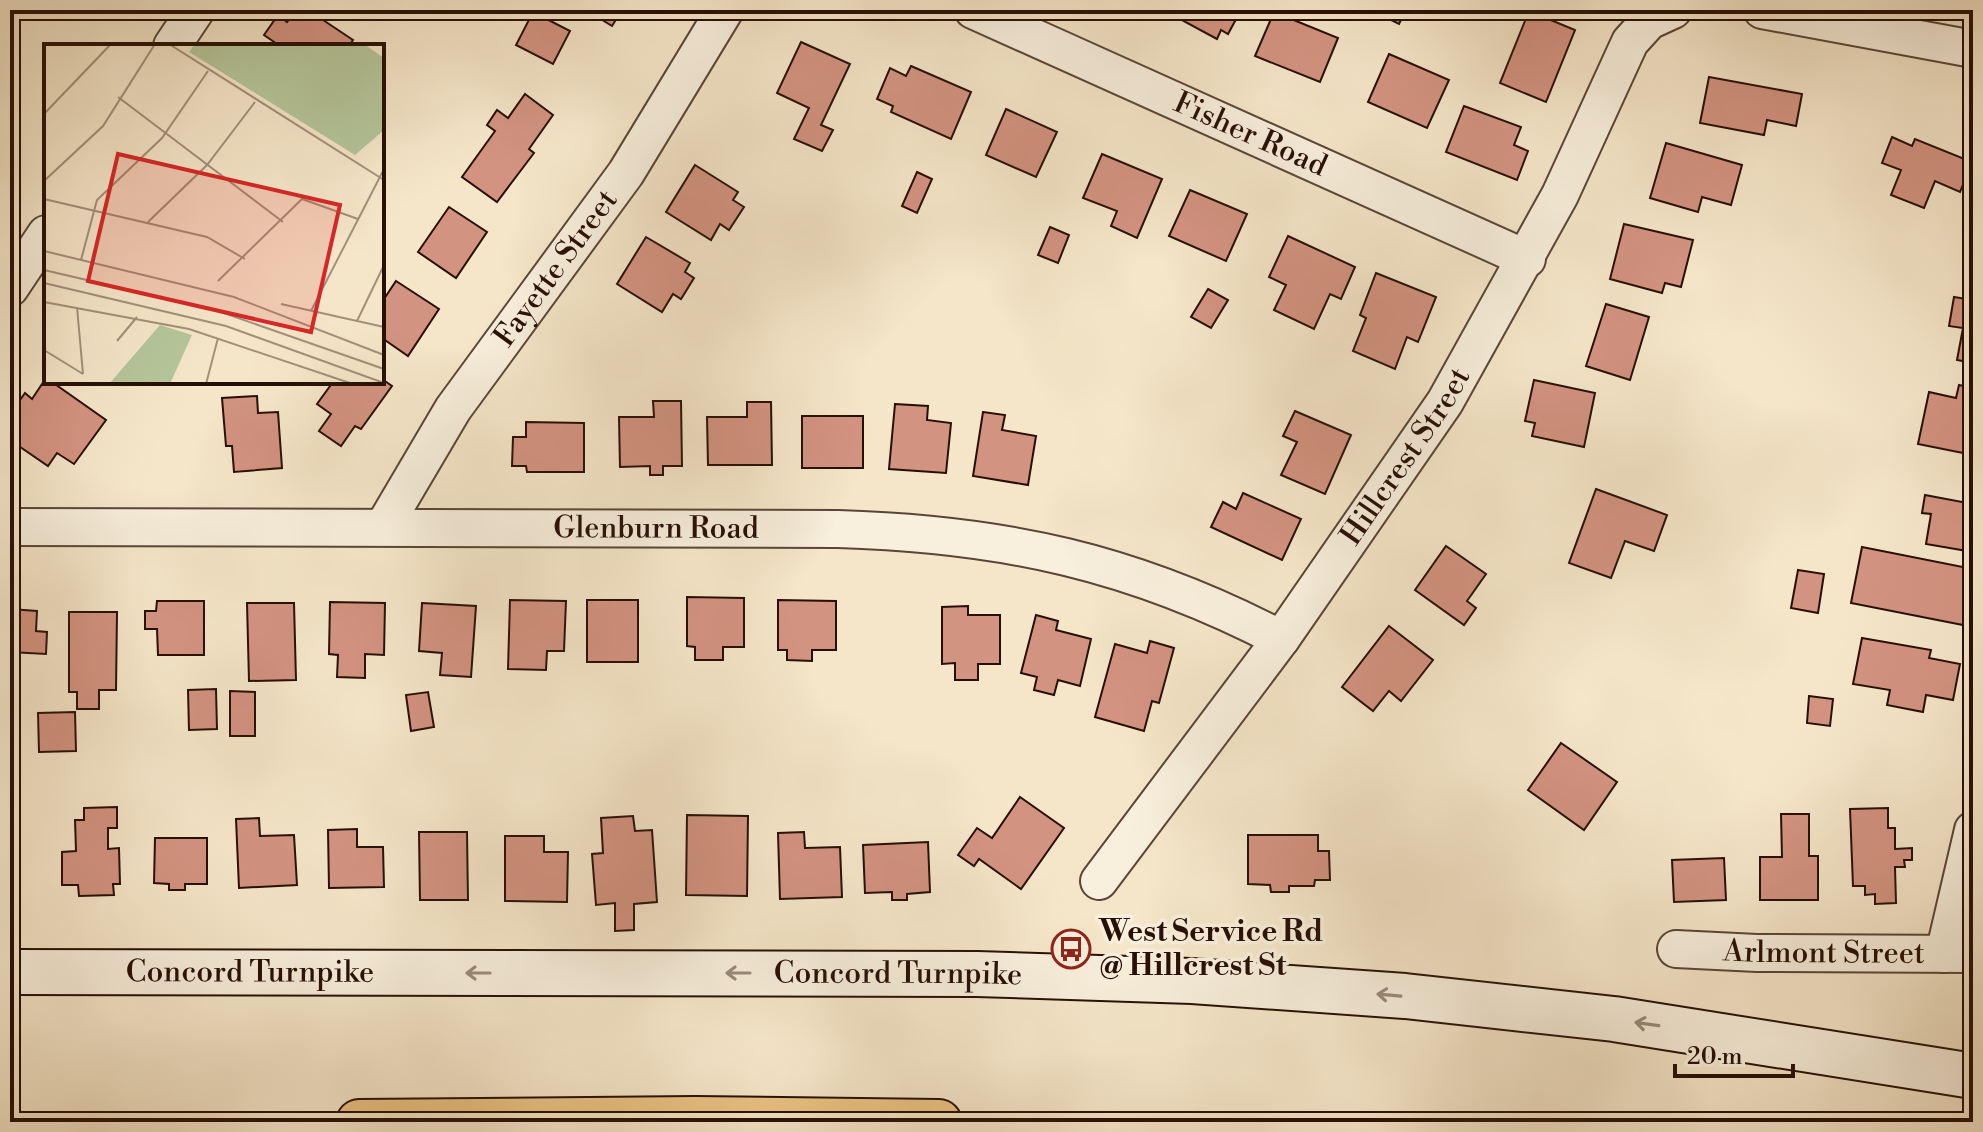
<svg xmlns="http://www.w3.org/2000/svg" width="1983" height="1132" viewBox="0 0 1983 1132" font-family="'Libre Bodoni',serif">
  <rect width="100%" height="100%" fill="#f5e6c9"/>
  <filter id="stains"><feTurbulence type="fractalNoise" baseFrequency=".0025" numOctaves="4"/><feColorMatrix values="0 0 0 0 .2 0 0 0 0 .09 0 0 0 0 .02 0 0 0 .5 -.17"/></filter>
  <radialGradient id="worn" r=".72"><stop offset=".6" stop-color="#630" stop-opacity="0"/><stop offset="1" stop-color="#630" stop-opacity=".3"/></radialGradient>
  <!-- building -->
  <g fill="#d39381" stroke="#270f06" stroke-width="2">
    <path d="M296 10H308L353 40 349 46H280L264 35 278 15 287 22Z"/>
    <path d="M586 10H622L612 26Z"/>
    <path d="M1241 10 1228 34 1221 30 1217 39 1165 11Z"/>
    <path d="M1381 10H1406L1399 24 1379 14Z"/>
    <path d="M1529 11 1575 30 1546 102 1500 83Z"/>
    <path d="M533 12 570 31 553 64 516 45Z"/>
    <path d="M1274 12 1338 38 1320 82 1255 56Z"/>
    <path d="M801 42 850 64 821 125 833 130 822 151 794 139 809 108 777 93Z"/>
    <path d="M1389 54 1449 80 1427 128 1368 102Z"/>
    <path d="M911 66 971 92 951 139 891 112 893 106 877 99 890 68 906 76Z"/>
    <path d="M1709 77 1802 94 1796 126 1767 120 1764 135 1700 123Z"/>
    <path d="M525 94 553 115 529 149 534 153 497 202 462 177 495 131 487 125 497 110 508 118Z"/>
    <path d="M1464 106 1521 127 1514 145 1528 151 1517 180 1446 152Z"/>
    <path d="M1006 109 1057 132 1036 177 986 155Z"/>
    <path d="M1892 137 1912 146 1915 139 1972 162 1960 192 1935 181 1924 208 1891 195 1901 170 1882 163Z"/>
    <path d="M1666 143 1742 165 1731 205 1702 197 1698 212 1650 198Z"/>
    <path d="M1102 154 1162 179 1137 238 1111 226 1117 211 1083 198Z"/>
    <path d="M695 165 738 192 733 200 744 207 729 230 720 224 711 240 666 212Z"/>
    <path d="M917 172 932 179 917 213 902 206Z"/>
    <path d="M1190 190 1247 214 1226 261 1169 236Z"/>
    <path d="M449 207 487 232 456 278 418 252Z"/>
    <path d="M1624 224 1693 240 1681 287 1665 283 1662 293 1610 279Z"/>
    <path d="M1050 227 1069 235 1058 263 1038 255Z"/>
    <path d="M1288 236 1355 267 1341 299 1330 294 1314 329 1274 310 1286 285 1269 277Z"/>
    <path d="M646 237 690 263 685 272 694 278 681 299 673 294 662 312 617 284Z"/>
    <path d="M1376 273 1436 297 1418 342 1407 337 1395 369 1353 351 1366 318 1360 315Z"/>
    <path d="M396 281 439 309 408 356 382 338V302Z"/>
    <path d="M1208 289 1228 300 1211 328 1191 317Z"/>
    <path d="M1954 297 1973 300V363L1957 360 1963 328 1949 326Z"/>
    <path d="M1606 304 1649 317 1630 380 1586 366Z"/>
    <path d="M46 378V382H52L106 420 74 464 57 453 48 466 10 440V430L20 415 13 410 25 393 32 399Z"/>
    <path d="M382 379 392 386 361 429 355 426 341 446 319 431 331 414 317 404 333 382Z"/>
    <path d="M1534 380 1595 393 1584 447 1532 436 1535 423 1525 421Z"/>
    <path d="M1959 385 1973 388V455L1918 444 1929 392 1956 398Z"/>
    <path d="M257 396 258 413 278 412 282 468 234 472 232 446H226L222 398Z"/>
    <path d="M653 401H681L682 466H663V475H650V466L620 467 619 417H654Z"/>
    <path d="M747 402H771L772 465H708L707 417H747Z"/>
    <path d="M895 404 928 406 927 420 951 423 946 473 889 469Z"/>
    <path d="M1295 411 1351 435 1325 494 1281 475 1297 442 1283 436Z"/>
    <path d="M983 412 1005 415 1002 430 1036 436 1028 485 973 476Z"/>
    <rect x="802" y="416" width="61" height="52"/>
    <path d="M526 422 584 423V472H527L526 466H512L513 437H526Z"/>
    <path d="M1596 489 1667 515 1654 551 1625 541 1611 578 1569 563Z"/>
    <path d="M1243 493 1301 519 1282 560 1211 527 1223 502 1236 509Z"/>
    <path d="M1925 495 1973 504V552L1926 544 1931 514 1922 513Z"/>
    <path d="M1446 546 1486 574 1467 601 1476 608 1464 625 1415 590Z"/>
    <path d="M1862 547 1973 569V627L1851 603Z"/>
    <path d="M1798 570 1824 574 1818 613 1791 608Z"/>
    <path d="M687 597 744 598V647H723V660H695V647L687 646Z"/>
    <path d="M510 600 566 601 564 651H547L546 670 508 669Z"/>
    <rect x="587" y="600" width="51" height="62"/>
    <path d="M778 600 836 601V650H812V661L787 660V650H778Z"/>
    <path d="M157 601H204V655H158L157 629H145V611H156Z"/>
    <path d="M330 602 385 603 384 655 365 654V678L337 677 338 655 329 654Z"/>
    <path d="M247 603H294L296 680 249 681Z"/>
    <path d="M422 603 476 606 471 677 440 675 442 653 419 651Z"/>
    <path d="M968 606V615H1000V664H978V680H955V663L942 664V607Z"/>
    <path d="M10 609 37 611 36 631 47 632 46 654 10 652Z"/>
    <path d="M69 612H117L116 690H99V709H77V692H69Z"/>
    <path d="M1036 615 1058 621 1056 630 1091 639 1080 686 1058 680 1054 695 1034 690 1037 677 1021 673Z"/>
    <path d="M1389 626 1433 660 1401 701 1389 691 1373 711 1342 687Z"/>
    <path d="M1862 638 1931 650 1929 658 1960 664 1953 700 1926 695 1923 712 1887 705 1890 690 1853 684Z"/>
    <path d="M1150 641 1174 648 1159 703 1152 701 1144 731 1095 717 1115 644 1147 653Z"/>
    <path d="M216 689 217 729 189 730 188 690Z"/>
    <path d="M230 691 255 692V736H230Z"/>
    <path d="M428 692 434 727 411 731 406 695Z"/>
    <path d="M1809 696 1833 699 1830 726 1807 723Z"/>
    <path d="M75 712 76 751 39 752 38 713Z"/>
    <path d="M1561 743 1617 782 1584 830 1528 790Z"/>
    <path d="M14 769 18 822H11L14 878 10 879V770Z"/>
    <path d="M1020 797 1064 828 1021 889 979 859 974 866 958 855 977 828 992 838Z"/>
    <path d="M117 807V828H108V849L119 848 120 884H113L114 895 79 896 78 885H62V852L76 851 75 820H84V808Z"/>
    <path d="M1888 808V828H1895V849L1912 848V860H1904L1905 867H1895L1896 903 1875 904V894L1865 895V886H1853L1850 809Z"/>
    <path d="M1781 814H1809V856H1818V900H1760V857H1782Z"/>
    <path d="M687 815 748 816 747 896 686 895Z"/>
    <path d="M633 816 635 831 652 830 657 902 634 904V930L615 931V903L596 905 592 854 603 853 601 818Z"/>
    <path d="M259 818 260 836 294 835 297 885 239 888 236 819Z"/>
    <path d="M357 829V847H383L384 887 329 888 328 830Z"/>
    <path d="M419 832H467L468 900H420Z"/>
    <path d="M804 832 805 848 840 847 842 897 780 899 778 833Z"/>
    <path d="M1248 835H1318V851H1329L1330 880H1315L1314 886H1289V892H1271L1270 885 1248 884Z"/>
    <path d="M505 836H544V852H568L567 902 505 901Z"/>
    <path d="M155 838H207V884H185V890H169V884L154 883Z"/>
    <path d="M928 842 930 892 907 894V900H892V892L865 893 863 845Z"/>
    <path d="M1724 858 1726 900 1674 902 1672 860Z"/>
  </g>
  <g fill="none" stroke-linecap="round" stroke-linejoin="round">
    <!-- street casing -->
    <g stroke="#5a4537" stroke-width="40">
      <g id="street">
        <path id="s1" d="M973 10 1527 259"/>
        <path d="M1762 10 1973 49"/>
        <path d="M172 46 196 10"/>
        <path d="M10 288 46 234"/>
        <path id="s2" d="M384 526 453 409 626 173 725 10"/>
        <path id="s3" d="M10 527 838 529C1004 534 1133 562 1281 639"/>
        <path id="s4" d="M1099 881 1281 639 1445 402 1560 195 1630 42 1649 21 1673 10"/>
        <path id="s5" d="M1676 949 1757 953 1973 954"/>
        <path d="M1944 954 1973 830"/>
      </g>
    </g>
    <!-- secondary casing -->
    <g stroke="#270f06" stroke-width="48">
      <g id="secondary">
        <path id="s6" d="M10 972 977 974 1192 981 1405 996 1614 1019 1973 1076"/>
      </g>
    </g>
    <!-- highway casing -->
    <g stroke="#270f06" stroke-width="48">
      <path id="highway" d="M359 1122 695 1119 939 1122"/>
    </g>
    <!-- street -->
    <use href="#street" stroke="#f8efdc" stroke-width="36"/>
    <!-- secondary -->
    <use href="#secondary" stroke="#f8efdc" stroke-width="44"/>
    <!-- highway -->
    <use href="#highway" stroke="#eac384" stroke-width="44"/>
  </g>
  <!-- one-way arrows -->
  <defs><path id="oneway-shaft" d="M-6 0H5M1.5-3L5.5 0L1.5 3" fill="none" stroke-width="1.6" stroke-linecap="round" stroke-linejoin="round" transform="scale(2)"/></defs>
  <g stroke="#9a8a7c">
    <use href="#oneway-shaft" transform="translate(478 973) rotate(-180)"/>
    <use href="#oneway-shaft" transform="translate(738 973) rotate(-180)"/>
    <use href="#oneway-shaft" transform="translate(1389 995) rotate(-175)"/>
    <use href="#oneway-shaft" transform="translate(1647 1024) rotate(-172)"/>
  </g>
  <!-- icons -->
  <defs>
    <g id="bus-ring" transform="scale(2)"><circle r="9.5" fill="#f8efdc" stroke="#8f2418" stroke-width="1.5"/><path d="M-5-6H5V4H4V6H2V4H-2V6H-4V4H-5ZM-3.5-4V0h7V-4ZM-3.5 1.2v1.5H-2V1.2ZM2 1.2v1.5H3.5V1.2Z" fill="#8f2418"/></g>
  </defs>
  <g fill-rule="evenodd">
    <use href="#bus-ring" x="1071" y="949"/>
  </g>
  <g text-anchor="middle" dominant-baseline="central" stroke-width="7" stroke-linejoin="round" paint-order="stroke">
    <!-- street labels -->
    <g font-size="30" fill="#270f06" stroke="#f8efdc">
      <text stroke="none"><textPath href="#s1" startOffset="304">Fisher Road</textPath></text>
      <text stroke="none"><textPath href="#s2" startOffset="310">Fayette Street</textPath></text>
      <text stroke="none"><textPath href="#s4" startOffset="524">Hillcrest Street</textPath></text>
      <text stroke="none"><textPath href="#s3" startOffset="646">Glenburn Road</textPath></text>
      <text stroke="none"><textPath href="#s5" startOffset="148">Arlmont Street</textPath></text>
      <text stroke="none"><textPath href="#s6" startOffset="240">Concord Turnpike</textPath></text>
      <text stroke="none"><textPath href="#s6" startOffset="888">Concord Turnpike</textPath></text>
    </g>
    <!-- poi labels -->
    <g font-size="30" font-weight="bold" fill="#270f06" stroke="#f8efdc" text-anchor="start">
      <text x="1099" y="932">West Service Rd<tspan x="1099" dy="34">@ Hillcrest St</tspan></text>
    </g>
  </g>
  <!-- overview -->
  <g transform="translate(44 44)">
    <rect width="340" height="340" fill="#f5e6c9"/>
    <path d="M151 0H320L340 14V86L311 111 145 8ZM116 281 148 291 126 340H65Z" fill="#b5c69b"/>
    <path fill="none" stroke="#a3907b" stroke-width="2" d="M125 0 340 136M74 53 239 178M0 70 67 0M0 137 59 82 111 0M0 155 163 193 201 215M104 178 163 121 211 58M0 207 190 253 340 311M37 216 53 156 118 94 164 27M0 226 171 266 340 325M174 237 258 155 314 175M0 239 182 282 340 339M0 258 145 285 309 340M237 260 340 283M33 263 39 330M267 267 340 125M313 277 340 221M73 297 93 273M0 306 39 330M162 340 174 294"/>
    <path fill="#d62828" fill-opacity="0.15" stroke="#d62828" stroke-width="4" d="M74 110 296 161 267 288 44 237Z"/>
    <rect width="340" height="340" fill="none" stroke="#270f06" stroke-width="4"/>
  </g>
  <!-- margin -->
  <rect width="1983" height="1132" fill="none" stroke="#f5e6c9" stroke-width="40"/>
  <rect x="12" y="12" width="1959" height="1108" fill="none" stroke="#270f06" stroke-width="4"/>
  <rect x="20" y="20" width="1943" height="1092" fill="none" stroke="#270f06" stroke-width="2"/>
  <!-- scale -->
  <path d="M1675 1064v12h118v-12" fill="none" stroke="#270f06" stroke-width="4"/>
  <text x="1687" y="1064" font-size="24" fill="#270f06" stroke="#f8efdc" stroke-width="6" paint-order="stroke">20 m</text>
  <rect width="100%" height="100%" filter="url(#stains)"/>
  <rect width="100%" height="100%" fill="url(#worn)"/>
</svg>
